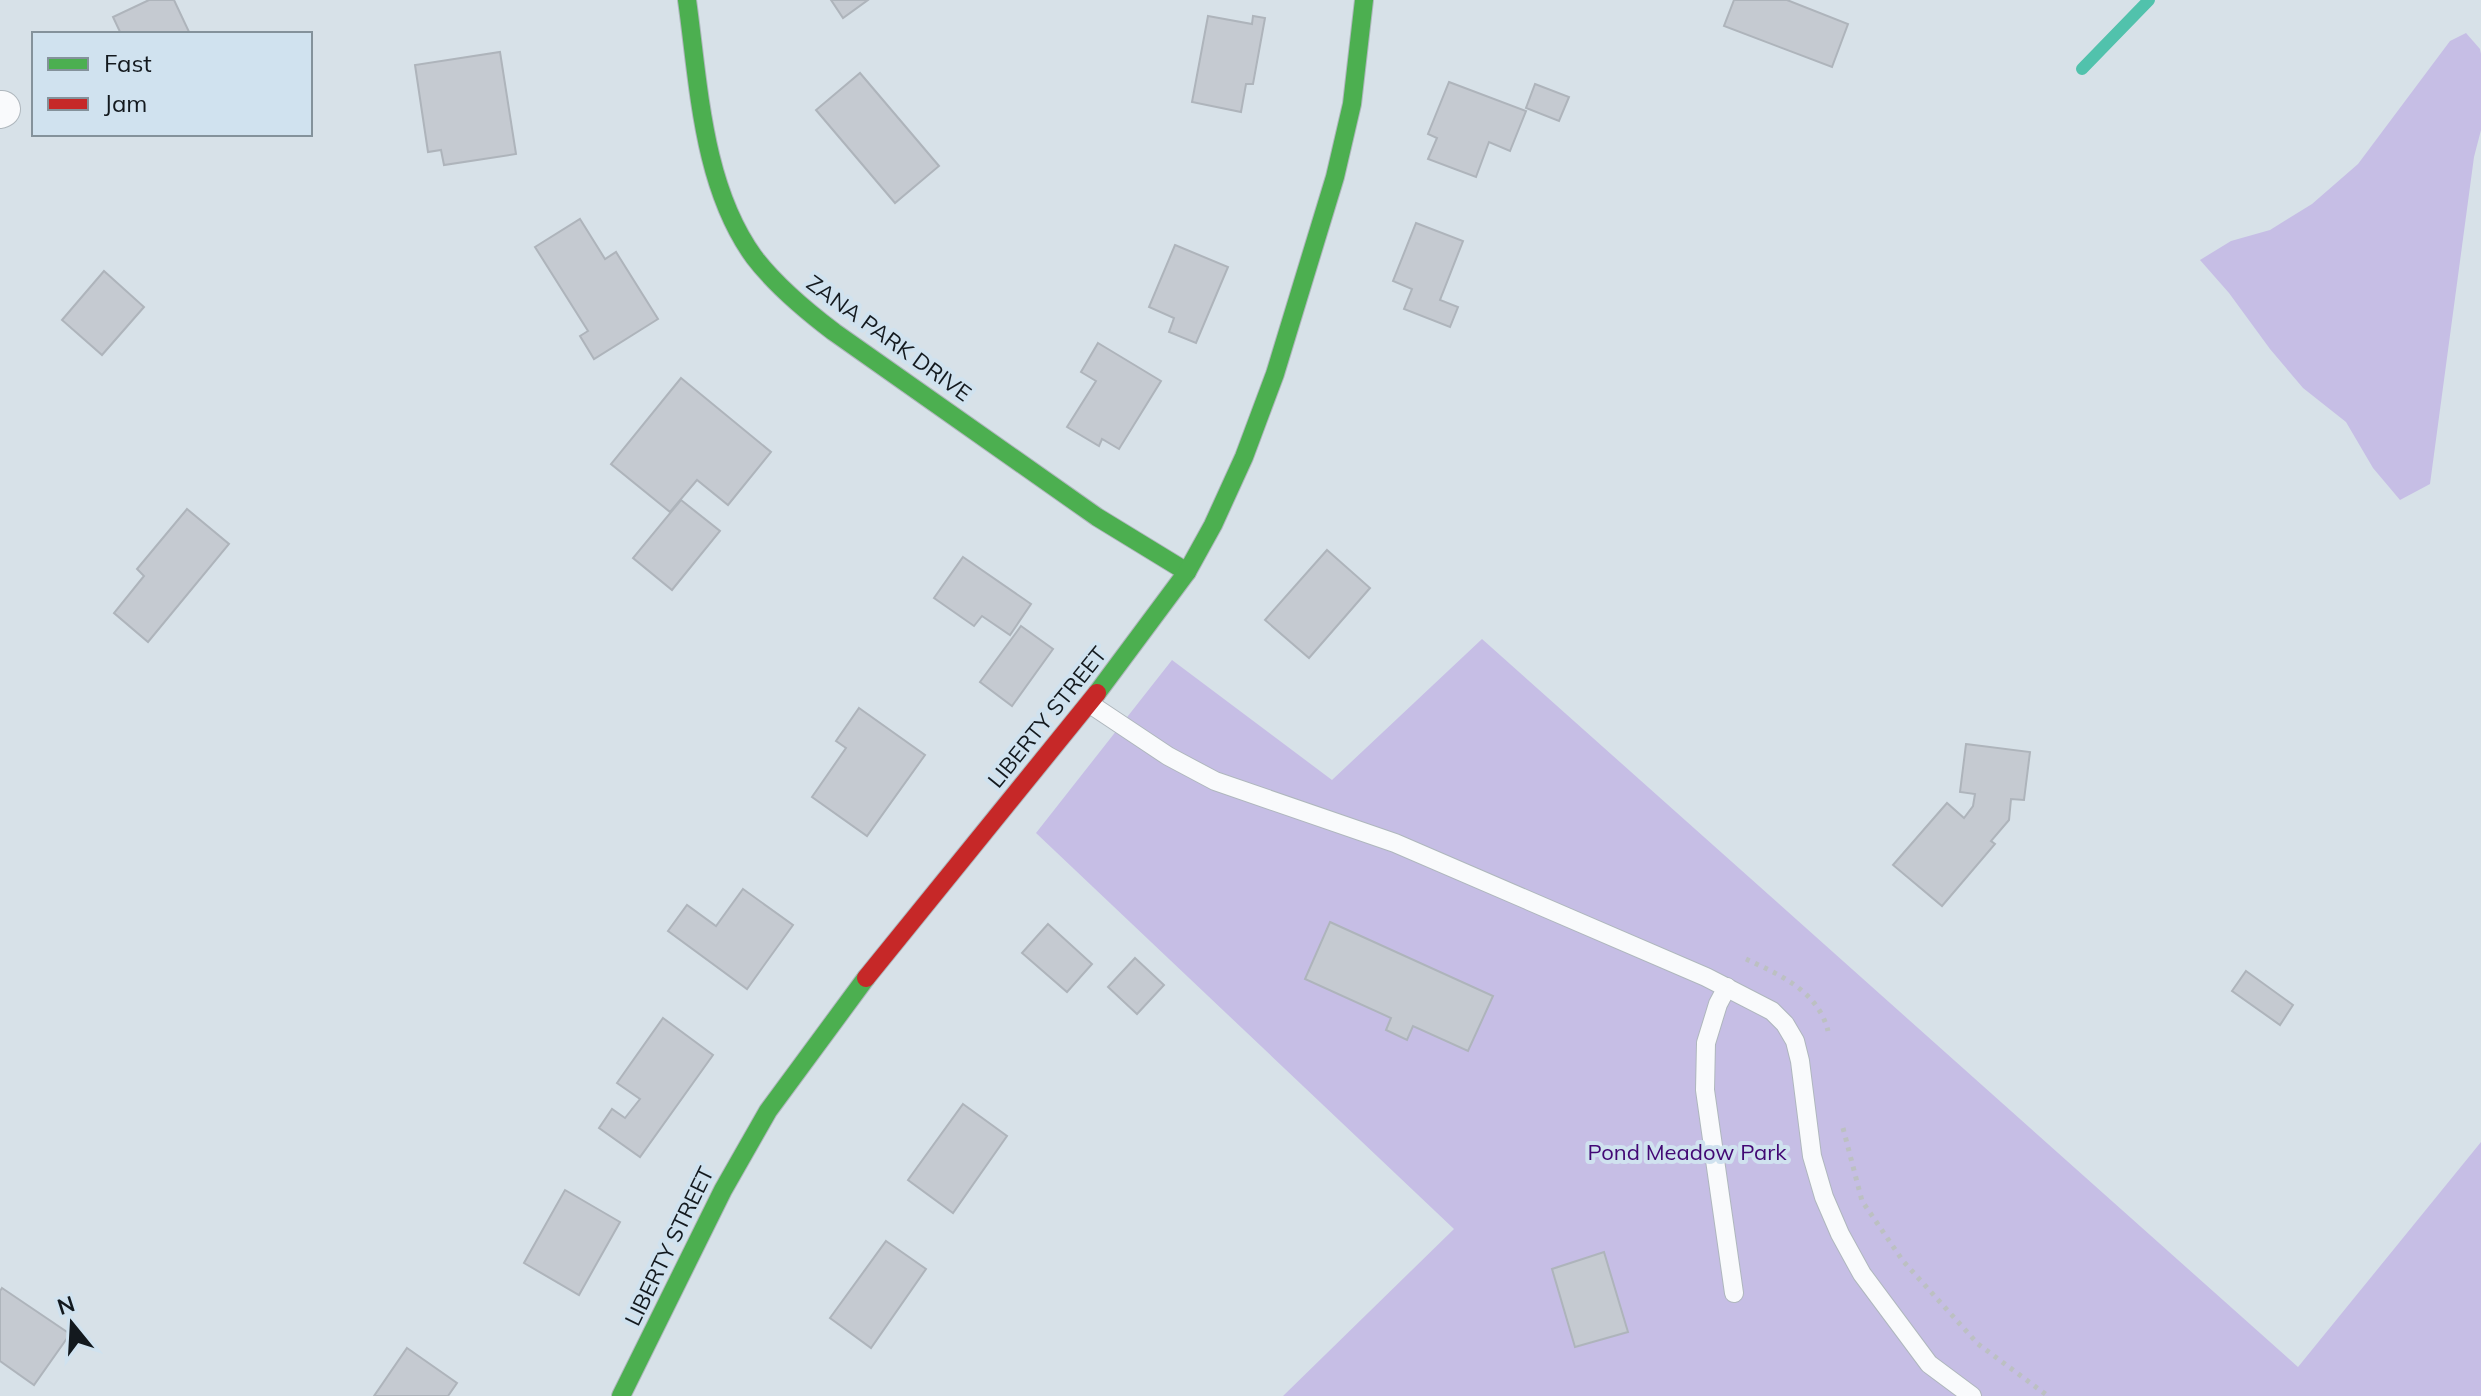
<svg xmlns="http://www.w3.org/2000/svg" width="2481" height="1396" viewBox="0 0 2481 1396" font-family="Mulish,sans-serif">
  <rect width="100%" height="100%" fill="#d7e1e8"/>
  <!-- green -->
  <g fill="#c6bee5">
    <path d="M2466 33 2480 49 2481 54V130L2474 157 2430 484 2400 500 2373 468 2346 422 2303 388 2270 349 2229 293 2200 260 2231 241 2270 230 2312 204 2358 164 2450 41Z"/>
    <path d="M1482 639 2298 1367 2481 1142V1396H1283L1454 1229 1036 833 1172 660 1332 780Z"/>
  </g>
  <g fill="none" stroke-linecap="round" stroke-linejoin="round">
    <!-- stream -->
    <path stroke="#51c2ac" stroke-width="12" d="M2082 69 2149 0"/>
  </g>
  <!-- building -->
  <g fill="#c5cad1" stroke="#aeb4bb" stroke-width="2">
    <path d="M149 0H174L190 34H121L113 17Z"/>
    <path d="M831 0H868L843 18Z"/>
    <path d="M1734 0H1787L1848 24 1832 67 1724 26Z"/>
    <path d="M1208 16 1252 24 1253 16 1265 18 1253 84H1246L1241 112 1192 102Z"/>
    <path d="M500 52 516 154 444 165 441 150 428 152 415 65Z"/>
    <path d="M860 73 939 166 895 203 816 110Z"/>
    <path d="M1449 82 1526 111 1510 151 1489 142 1476 177 1428 159 1437 138 1428 134Z"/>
    <path d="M1535 84 1569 97 1559 121 1526 108Z"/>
    <path d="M580 219 605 259 616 252 658 319 594 359 580 336 588 331 535 247Z"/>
    <path d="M1416 223 1463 241 1440 300 1458 307 1450 327 1404 309 1412 289 1393 281Z"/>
    <path d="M1175 245 1228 267 1196 343 1169 332 1174 318 1149 307Z"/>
    <path d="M104 271 144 307 102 355 62 320Z"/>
    <path d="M1098 343 1161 381 1119 449 1102 439 1099 446 1067 427 1096 381 1081 372Z"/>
    <path d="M681 378 771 452 728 505 697 480 670 512 611 464Z"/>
    <path d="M681 500 720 531 672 590 633 558Z"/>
    <path d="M187 509 229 544 148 642 114 613 144 576 137 569Z"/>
    <path d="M1327 550 1370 588 1309 658 1265 620Z"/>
    <path d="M963 557 1031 604 1010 635 982 616 974 626 934 598Z"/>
    <path d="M1021 626 1053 649 1012 706 980 682Z"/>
    <path d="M859 708 925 755 867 836 812 797 846 748 836 741Z"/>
    <path d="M1966 744 2030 752 2024 800 2011 799 2009 820 1991 841 1995 844 1942 906 1893 865 1947 803 1964 818 1973 806 1975 794 1960 792Z"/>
    <path d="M743 889 793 925 747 989 668 931 687 905 716 926Z"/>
    <path d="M1330 922 1493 996 1468 1051 1413 1026 1407 1040 1386 1030 1391 1018 1305 979Z"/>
    <path d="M1048 924 1092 964 1067 992 1022 953Z"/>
    <path d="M1135 958 1164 985 1137 1014 1108 987Z"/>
    <path d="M2246 971 2293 1005 2280 1025 2232 991Z"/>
    <path d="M663 1018 713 1055 640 1157 599 1128 612 1109 625 1118 640 1099 617 1083Z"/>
    <path d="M963 1104 1007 1136 953 1213 908 1180Z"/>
    <path d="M565 1190 620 1222 579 1295 524 1263Z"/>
    <path d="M886 1241 926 1269 871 1348 830 1318Z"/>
    <path d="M1604 1252 1628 1332 1575 1347 1552 1269Z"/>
    <path d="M2 1288 70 1334 34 1385 0 1361V1291Z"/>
    <path d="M407 1348 457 1383 448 1396H374Z"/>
  </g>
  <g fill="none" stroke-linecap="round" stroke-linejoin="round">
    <!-- lane casing -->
    <g stroke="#afb7bd" stroke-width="20">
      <g id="lane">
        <path d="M1090 704 1168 756 1215 781 1395 843 1706 977 1772 1011 1785 1024 1795 1041 1800 1061 1812 1156 1824 1197 1840 1234 1862 1274 1929 1364 1972 1396"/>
        <path d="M1727 987 1718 1004 1706 1043 1705 1090 1734 1293"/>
      </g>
    </g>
    <!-- street casing -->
    <g stroke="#afb7bd" stroke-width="38">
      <path id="street" d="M0 110 2 109"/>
    </g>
    <!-- fast casing -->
    <g stroke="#afb7bd" stroke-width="20">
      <g id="fast">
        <path d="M687 0C699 85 702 185 754 257 776 286 805 310 834 332L1097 517 1187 572"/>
        <path d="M1097 693 1187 572 1213 525 1244 457 1275 374 1335 177 1352 104 1364 0"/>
        <path d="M621 1396 723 1190 768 1111 866 978"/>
      </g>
    </g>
    <!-- jam casing -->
    <g stroke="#afb7bd" stroke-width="20">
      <path id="jam" d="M866 978 1097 693"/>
    </g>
    <!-- path -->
    <g stroke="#bcc0c2" stroke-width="5" stroke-dasharray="4 6" stroke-linecap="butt">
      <path d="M1746 959C1780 975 1818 991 1828 1031"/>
      <path d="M1843 1128 1862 1201 1903 1261 1978 1344 2048 1396"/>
    </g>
    <!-- lane -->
    <use href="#lane" stroke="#f9fafc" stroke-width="18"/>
    <!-- street -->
    <use href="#street" stroke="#f9fafc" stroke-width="36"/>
    <!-- fast -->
    <use href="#fast" stroke="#4caf50" stroke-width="18"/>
    <!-- jam -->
    <use href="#jam" stroke="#c62828" stroke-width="18"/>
  </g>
  <g text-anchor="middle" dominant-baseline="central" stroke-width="8" stroke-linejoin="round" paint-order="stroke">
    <!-- street labels -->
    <g font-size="22" fill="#13191e" stroke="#d0e2ef">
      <text transform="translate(889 338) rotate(36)">ZANA PARK DRIVE</text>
      <text transform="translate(1047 717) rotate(-51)">LIBERTY STREET</text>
      <text transform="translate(669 1246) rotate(-64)">LIBERTY STREET</text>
    </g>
    <!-- park labels -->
    <g font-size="22" fill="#420874" stroke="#d0e2ef">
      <text x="1687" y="1152">Pond Meadow Park</text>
    </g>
  </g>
  <!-- legend -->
  <rect x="32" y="32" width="280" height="104" fill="#d0e2ef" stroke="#84929b" stroke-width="2"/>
  <rect x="48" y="58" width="40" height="12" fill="#4caf50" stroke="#84929b" stroke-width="2"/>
  <text x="104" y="72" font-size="24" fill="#13191e">Fast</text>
  <rect x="48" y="98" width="40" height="12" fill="#c62828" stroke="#84929b" stroke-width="2"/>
  <text x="104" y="112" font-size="24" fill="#13191e">Jam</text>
  <!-- north arrow -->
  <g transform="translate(72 1324) rotate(342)" stroke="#d0e2ef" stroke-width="6" paint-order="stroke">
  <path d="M0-6L14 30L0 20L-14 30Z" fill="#13191e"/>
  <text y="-12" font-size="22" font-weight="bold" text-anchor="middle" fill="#13191e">N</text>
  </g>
</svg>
